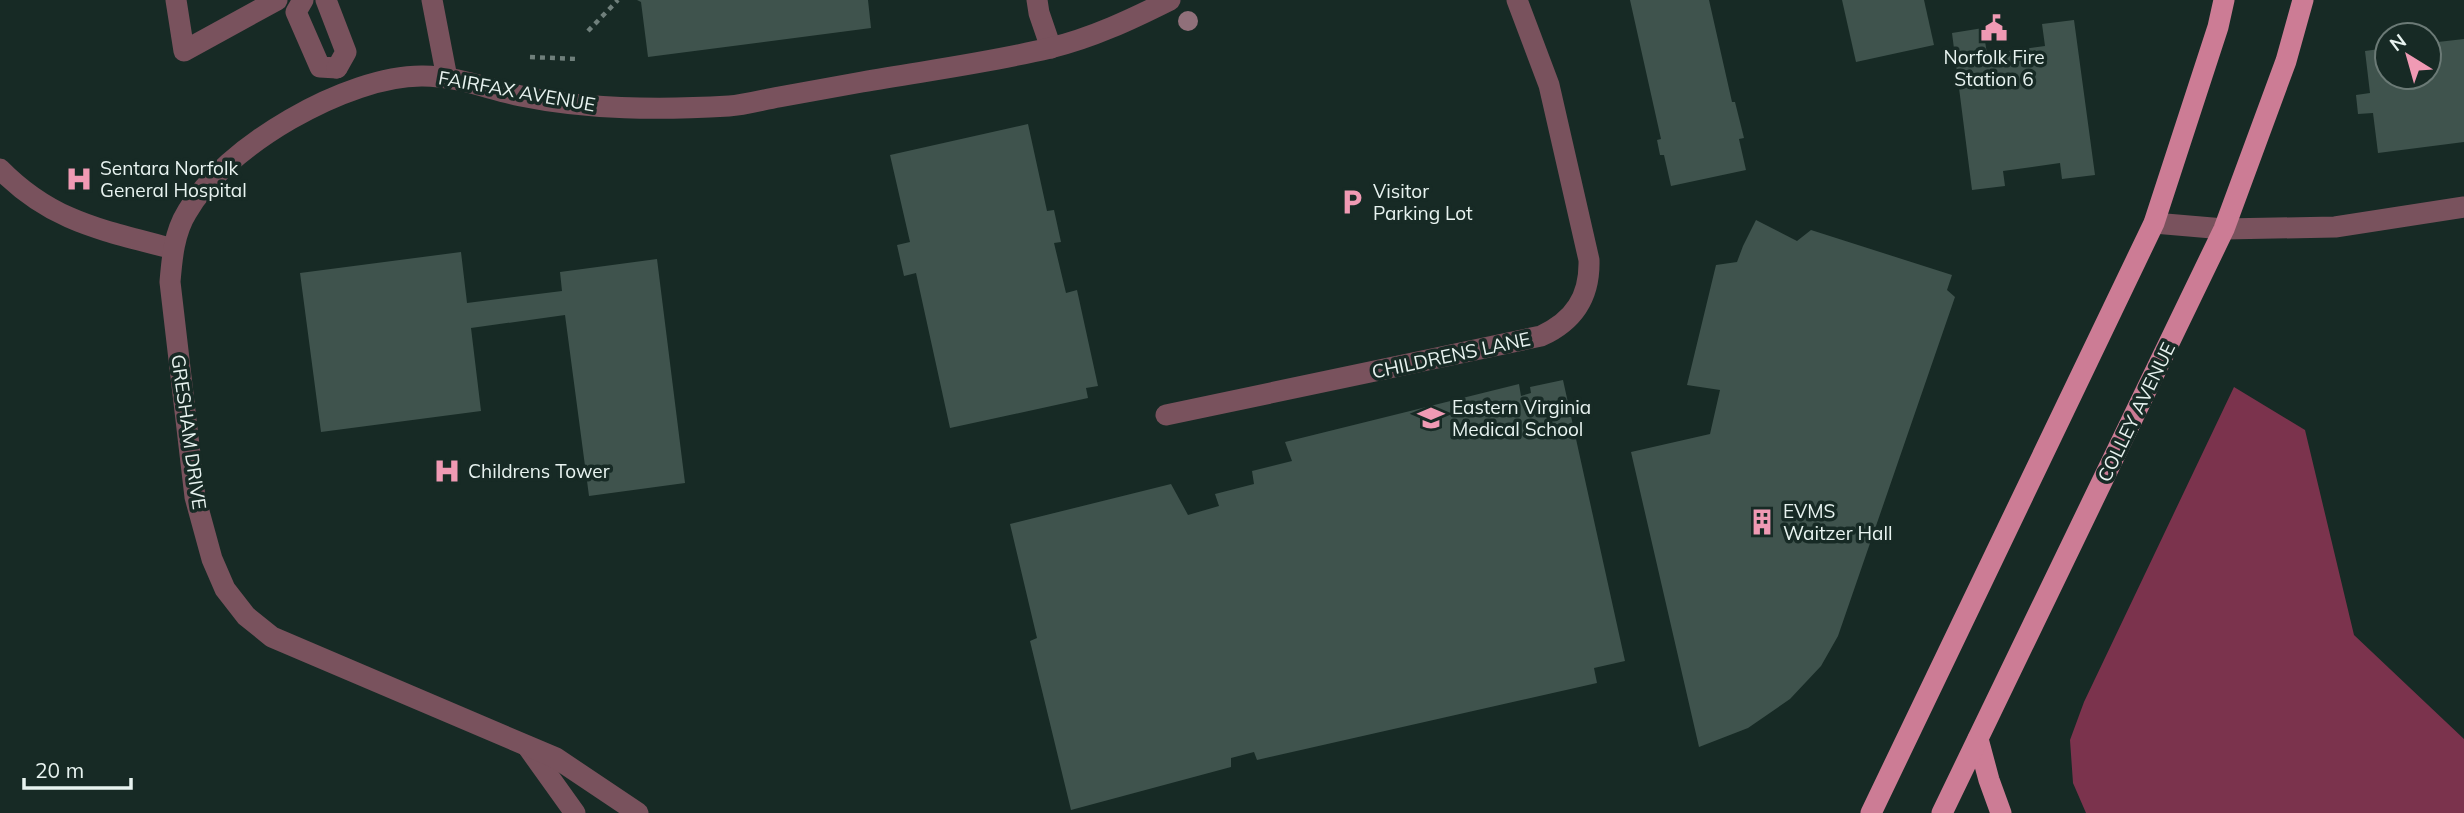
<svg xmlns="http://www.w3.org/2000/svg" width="2464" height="813" viewBox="0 0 2464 813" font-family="Mulish,sans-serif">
  <rect width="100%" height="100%" fill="#172a25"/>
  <!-- green -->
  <path fill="#7b334d" d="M2234 387 2305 430 2354 635 2464 739V813H2086L2073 783 2070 740 2084 702Z"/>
  <!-- building -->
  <g fill="#3f534d">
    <path d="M637 0H868L871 28 648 57 641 2Z"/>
    <path d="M1630 0H1709L1732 102H1735L1744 138 1739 139 1746 170 1671 186 1664 155H1660L1657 140 1661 139Z"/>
    <path d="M1842 0H1924L1934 45 1856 62Z"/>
    <path d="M2074 20 2095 175 2062 179 2060 163 2003 171 2005 186 1972 190 1952 33 1983 28 1987 54 2045 46 2042 24Z"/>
    <path d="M2464 39V142L2378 153 2373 113 2358 114 2356 95 2370 93 2365 51 2387 48V77H2429V43Z"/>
    <path d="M1028 124 1047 211 1054 210 1061 242 1054 243 1066 293 1077 290 1098 386 1086 388 1088 398 950 428 916 273 904 276 897 245 910 242 890 155Z"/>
    <path d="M1756 220 1797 241 1811 230 1952 275 1947 290 1955 297 1838 636 1821 666 1790 699 1748 728 1699 747 1631 452 1710 434 1720 390 1687 385 1716 265 1737 262 1743 246Z"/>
    <path d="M461 252 467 303 562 291 560 272 657 259 685 483 589 496 565 315 471 328 481 411 321 432 300 273Z"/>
    <path d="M1563 380 1625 661 1594 668 1597 683 1257 760 1254 752 1231 758V767L1071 810 1030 641 1037 638 1010 524 1171 484 1188 515 1219 506 1215 494 1254 484 1252 471 1292 461 1285 442 1519 384 1521 396 1531 393 1530 387Z"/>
  </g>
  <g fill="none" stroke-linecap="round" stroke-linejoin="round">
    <!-- path -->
    <g stroke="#6f7f7b" stroke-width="4.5" stroke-dasharray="5 5" stroke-linecap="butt">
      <path d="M588 31 618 0"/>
      <path d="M530 57 578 59"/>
    </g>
    <!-- minor -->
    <g stroke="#79525d" stroke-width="21">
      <path d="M176 0 184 51 277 0"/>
      <path d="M303 0 296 12 320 67 337 68"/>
      <path d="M326 0 346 52 337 68"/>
      <path d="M432 0 447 78"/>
      <path d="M1037 0 1039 13 1051 48"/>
      <path d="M0 169C53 223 104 230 173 249"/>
      <path d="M2154 223 2224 229 2335 227 2464 207"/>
      <path d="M1166 415 1541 336C1574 321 1590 297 1589 260L1549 85 1517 0"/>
      <path d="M527 746 575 813"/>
      <path d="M638 813 556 758 272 637 246 616 225 589 212 559 195 497 170 282C172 258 174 233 187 212 224 147 347 75 423 76 457 76 488 89 521 96 589 110 660 110 729 106 745 105 762 100 779 97 806 92 834 87 862 82 924 71 988 63 1050 48 1092 38 1132 19 1170 0"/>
    </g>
    <!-- major -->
    <g stroke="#cc7c95" stroke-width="21">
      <path d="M1978 739 1989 780 2001 813"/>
      <path d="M1871 813 2154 223 2218 27 2224 0"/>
      <path d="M1942 813 2224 229 2286 61 2303 0"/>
    </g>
  </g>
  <!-- trees -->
  <circle fill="#90707a" cx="1188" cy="21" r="10"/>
  <!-- icons -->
  <defs>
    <g id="civic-bare" transform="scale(2.1)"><path d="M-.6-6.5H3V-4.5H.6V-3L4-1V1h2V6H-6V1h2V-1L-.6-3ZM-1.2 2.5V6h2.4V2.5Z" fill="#f09ab4" stroke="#172a25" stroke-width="2.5" paint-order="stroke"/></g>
    <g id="hospital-bare" transform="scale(2.1)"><path d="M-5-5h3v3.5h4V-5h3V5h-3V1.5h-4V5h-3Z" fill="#f09ab4" stroke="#172a25" stroke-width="2.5" paint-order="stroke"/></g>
    <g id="parking-bare" transform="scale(2.1)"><path d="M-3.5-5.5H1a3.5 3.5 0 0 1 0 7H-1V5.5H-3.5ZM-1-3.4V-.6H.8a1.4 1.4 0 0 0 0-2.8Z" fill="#f09ab4" stroke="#172a25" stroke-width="2.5" paint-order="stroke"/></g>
    <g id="university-bare" transform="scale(2.1)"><path d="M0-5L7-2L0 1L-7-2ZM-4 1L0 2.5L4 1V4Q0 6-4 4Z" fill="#f09ab4" stroke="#172a25" stroke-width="2.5" paint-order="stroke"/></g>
    <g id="building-bare" transform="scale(2.1)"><path d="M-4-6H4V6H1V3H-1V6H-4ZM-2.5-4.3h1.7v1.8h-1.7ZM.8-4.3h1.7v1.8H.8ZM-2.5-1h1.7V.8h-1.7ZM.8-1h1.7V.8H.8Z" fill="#f09ab4" stroke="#172a25" stroke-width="2.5" paint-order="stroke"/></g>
  </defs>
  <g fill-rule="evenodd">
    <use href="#civic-bare" x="1994" y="28"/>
    <use href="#hospital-bare" x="79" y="179"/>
    <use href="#parking-bare" x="1352" y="202"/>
    <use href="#university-bare" x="1431" y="418"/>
    <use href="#hospital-bare" x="447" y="471"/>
    <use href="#building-bare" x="1762" y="522"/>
  </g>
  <g text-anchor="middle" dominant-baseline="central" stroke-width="7" stroke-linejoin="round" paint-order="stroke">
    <!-- poi labels -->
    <g font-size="19" fill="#e8f3f0" stroke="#172a25" text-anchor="start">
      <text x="1994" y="57" text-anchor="middle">Norfolk Fire<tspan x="1994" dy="22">Station 6</tspan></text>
      <text x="100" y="168">Sentara Norfolk<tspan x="100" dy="22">General Hospital</tspan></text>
      <text x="1373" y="191">Visitor<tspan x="1373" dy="22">Parking Lot</tspan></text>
      <text x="1452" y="407">Eastern Virginia<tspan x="1452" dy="22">Medical School</tspan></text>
      <text x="468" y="471">Childrens Tower</text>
      <text x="1783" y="511">EVMS<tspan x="1783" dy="22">Waitzer Hall</tspan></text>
    </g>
    <!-- street labels -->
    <g font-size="19" fill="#e8f3f0" stroke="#172a25">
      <text transform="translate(517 91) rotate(10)">FAIRFAX AVENUE</text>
      <text transform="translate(1451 355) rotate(-12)">CHILDRENS LANE</text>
      <text transform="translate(2136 412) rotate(-64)">COLLEY AVENUE</text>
      <text transform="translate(189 432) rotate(82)">GRESHAM DRIVE</text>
    </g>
  </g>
  <!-- north arrow -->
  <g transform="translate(2408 56) rotate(323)"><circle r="33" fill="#172a25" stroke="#6b7a76" stroke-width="2"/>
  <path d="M0-5L12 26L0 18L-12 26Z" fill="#f09ab4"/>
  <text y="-10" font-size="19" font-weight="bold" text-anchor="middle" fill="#e8f3f0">N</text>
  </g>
  <!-- scale -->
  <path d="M24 778v10h107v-10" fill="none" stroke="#e8f3f0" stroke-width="3.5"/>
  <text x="35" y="778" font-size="21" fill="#e8f3f0" stroke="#172a25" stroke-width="5" paint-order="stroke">20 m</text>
</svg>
